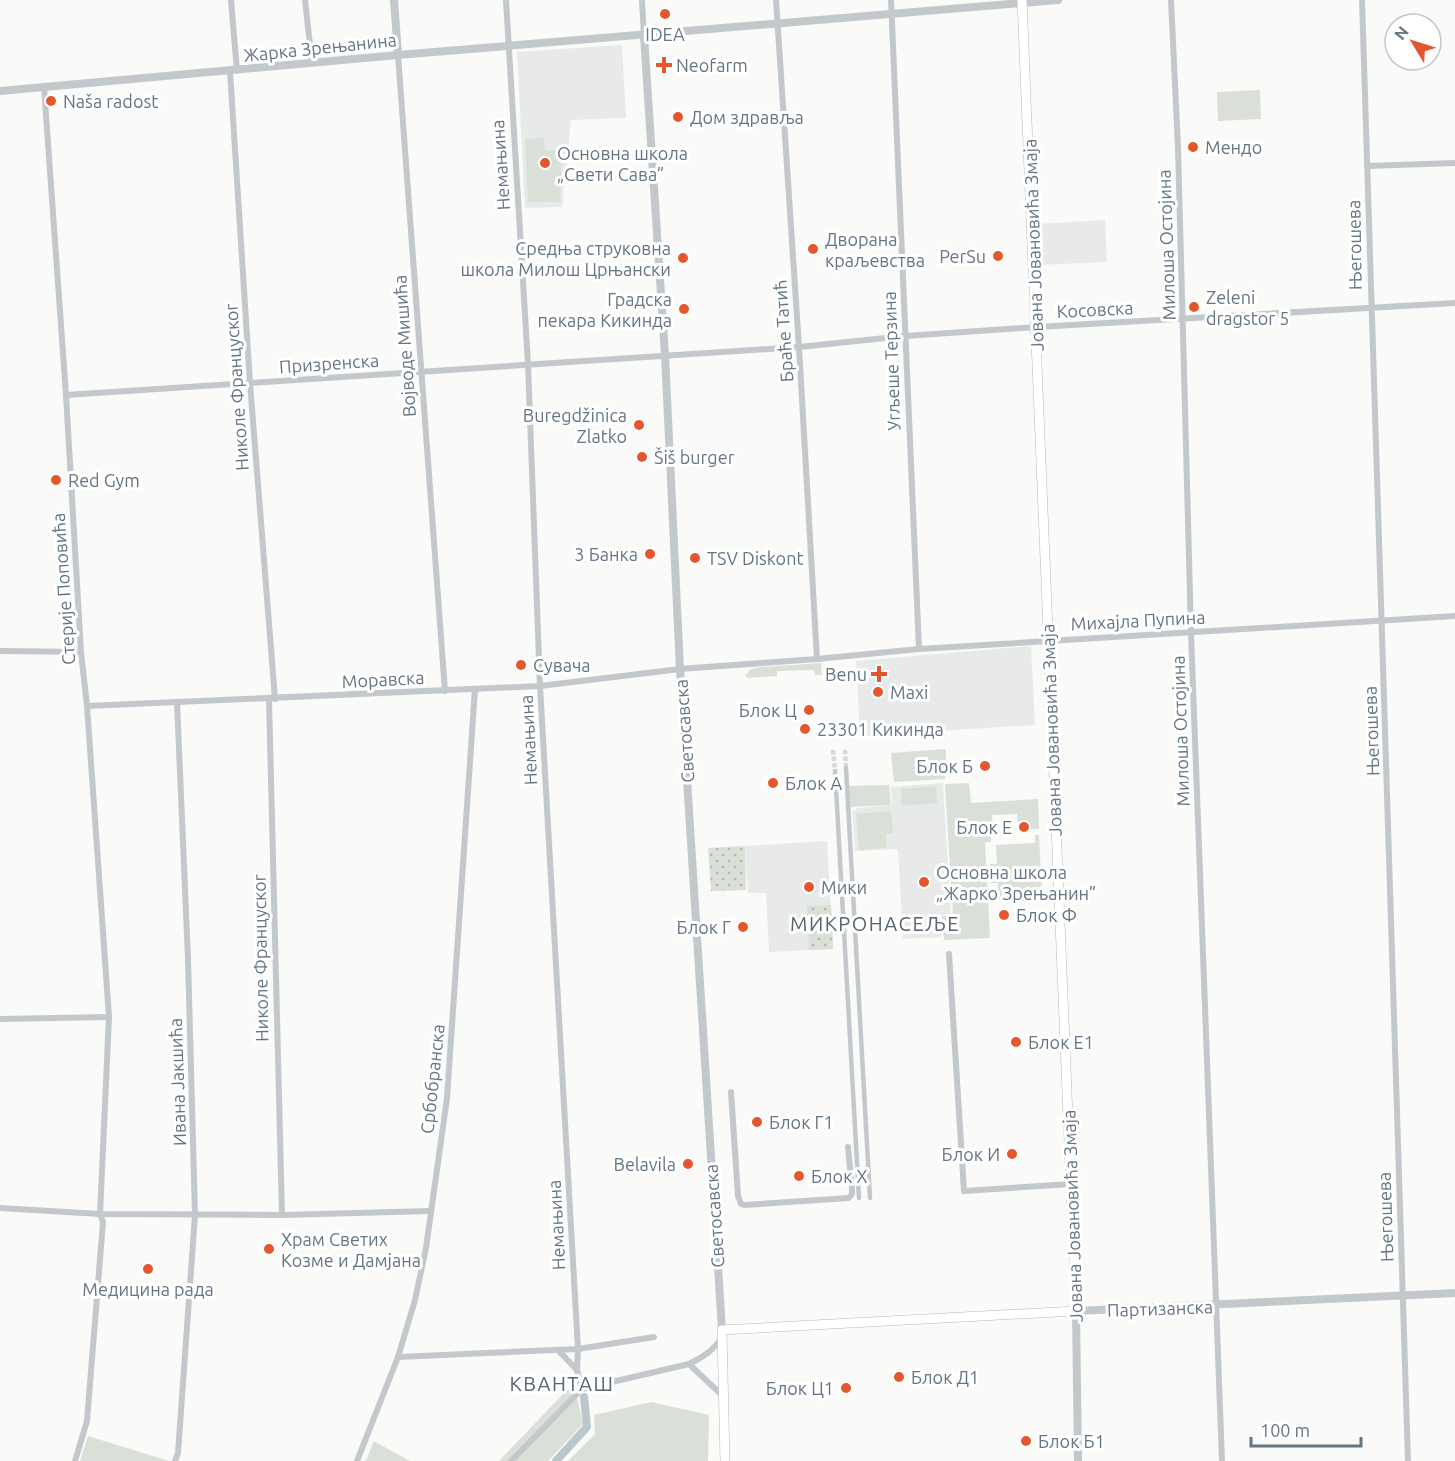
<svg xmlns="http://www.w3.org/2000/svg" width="1455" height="1461" viewBox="0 0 1455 1461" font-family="Ubuntu,sans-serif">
  <defs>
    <pattern id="park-dots" width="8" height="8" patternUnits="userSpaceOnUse" patternTransform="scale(1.5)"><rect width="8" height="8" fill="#dadfd7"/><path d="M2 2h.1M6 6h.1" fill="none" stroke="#b4b9b4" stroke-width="1.8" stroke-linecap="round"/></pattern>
  </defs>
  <rect width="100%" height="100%" fill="#fafaf8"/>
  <!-- built -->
  <g fill="#e8e9e9">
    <path d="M622 45 626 118 571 120 562 207 525 208 517 52Z"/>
    <path d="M1105 220 1107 262 1037 265 1035 224Z"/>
    <path d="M1031 646 1035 725 860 736 856 661Z"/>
    <path d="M943 783 951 914 940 915 941 937 903 939 898 849 855 851 852 811 856 810V808L892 805 891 787Z"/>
    <path d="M827 841 833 949 769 952 766 893H748L745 846Z"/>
  </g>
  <!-- green -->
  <g fill="#dadfd7">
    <path d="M1260 90 1261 119 1218 121 1217 92Z"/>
    <path d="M544 138 545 150H562L560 202H528L525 139Z"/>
    <path d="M821 663 822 675H815L814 670 777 671V676L748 678 745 676 751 669 762 667Z"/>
    <path d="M946 749 945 779 894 782 891 753Z"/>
    <path d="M969 783 971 803 1038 799 1039 829H1029L1028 821H1017V814L992 815 993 830H991V842H985L990 938 944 940 942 916 953 915 945 784Z"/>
    <path d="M889 785 891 805 849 807 847 786Z"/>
    <path d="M936 786 937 803 902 806 901 789Z"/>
    <path d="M891 811 893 833 886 834 887 848 859 850 856 814Z"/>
    <path d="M1035 835H1039L1042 898 998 900V883H991L990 864H997L996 845 1035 843Z"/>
    <path d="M575 1388 583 1424 548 1461H499L566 1391Z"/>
    <path d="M651 1402 709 1415 708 1461H568L595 1434 594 1415Z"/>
    <path d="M88 1436 169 1461H80Z"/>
    <path d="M374 1441 379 1444 410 1461H366Z"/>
  </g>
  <!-- park -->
  <g fill="url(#park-dots)">
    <path d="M745 846 746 890 711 891 708 848Z"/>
    <path d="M831 905 833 949 809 950 807 906Z"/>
  </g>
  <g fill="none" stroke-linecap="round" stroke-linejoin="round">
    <!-- canal -->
    <path stroke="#bbc7cb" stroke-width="8" d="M556 1461 587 1427 584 1397"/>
    <!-- pedestrian-tunnel -->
    <g stroke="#d5d9db" stroke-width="4.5" stroke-dasharray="4.5 2" stroke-linecap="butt">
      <path d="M833 750 835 771"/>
      <path d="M845 750 846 768"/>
    </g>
    <!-- secondary casing -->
    <g stroke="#b3babf" stroke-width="10">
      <path id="secondary" d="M725 1461 722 1330 1076 1311 1022 0"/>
    </g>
    <!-- pedestrian -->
    <g stroke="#c3c8cc" stroke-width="4.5">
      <path d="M846 768 870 1198"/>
      <path d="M835 771 859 1198"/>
    </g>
    <!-- minor -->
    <g stroke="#c3c8cc" stroke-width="6">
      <path d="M231 0 237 71"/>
      <path d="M305 0 312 63"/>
      <path d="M506 0 528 364 540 686 578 1349 577 1370 582 1389"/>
      <path d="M642 0 644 36"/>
      <path d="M776 0 799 347 817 659"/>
      <path d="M891 0 919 649"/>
      <path d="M1171 0 1178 147 1191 633 1222 1461"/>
      <path d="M1362 0 1408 1461"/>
      <path d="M398 55 445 691"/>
      <path d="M230 71 250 383 275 699"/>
      <path d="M44 87 66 395 81 652 87 706 109 1017 100 1214 103 1222 87 1421 75 1461"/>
      <path d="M1367 166 1455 163"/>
      <path d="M66 395 799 347 905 336 1037 327 1455 303"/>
      <path d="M0 651 81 652"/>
      <path d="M269 700 282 1215"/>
      <path d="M87 706 540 686 680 669 817 659 919 649 1455 616"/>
      <path d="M949 954 964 1191 1071 1184"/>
      <path d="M0 1019 109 1017"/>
      <path d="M731 1092 738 1196 741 1204 744 1205 849 1198 852 1194V1189L848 1147"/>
      <path d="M0 1208 100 1214 282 1215 430 1211"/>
      <path d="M558 1350 577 1370"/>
      <path d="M398 1357 578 1349 654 1337"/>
      <path d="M689 1364 725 1398"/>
      <path d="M175 1461 178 1453 195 1215 188 959 177 702"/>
      <path d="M357 1461 398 1357 415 1300 426 1248 447 1098 475 689"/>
      <path d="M511 1461 582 1389 689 1364C703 1357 713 1351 722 1337"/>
    </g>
    <!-- tertiary -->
    <g stroke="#c3c8cc" stroke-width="8">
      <path d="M394 0 398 55"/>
      <path d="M644 36 665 355 680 669 722 1330"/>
      <path d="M0 91 398 55 1058 0"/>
      <path d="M1078 1461 1076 1311 1455 1293"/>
    </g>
    <!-- secondary -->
    <use href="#secondary" stroke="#fff" stroke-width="9"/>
  </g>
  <!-- markers -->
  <g fill="#e4572e" stroke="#fff" stroke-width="2">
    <circle cx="665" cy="14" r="6"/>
    <path d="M661 56h6v6h6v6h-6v6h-6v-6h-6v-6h6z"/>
    <circle cx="51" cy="101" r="6"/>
    <circle cx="678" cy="117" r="6"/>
    <circle cx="1193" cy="147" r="6"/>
    <circle cx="545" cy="163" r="6"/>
    <circle cx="813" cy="249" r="6"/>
    <circle cx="998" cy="256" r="6"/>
    <circle cx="683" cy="258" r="6"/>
    <circle cx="1194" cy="307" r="6"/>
    <circle cx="684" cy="309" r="6"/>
    <circle cx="639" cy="425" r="6"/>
    <circle cx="642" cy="457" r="6"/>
    <circle cx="56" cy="480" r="6"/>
    <circle cx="650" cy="554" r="6"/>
    <circle cx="695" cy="558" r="6"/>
    <circle cx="521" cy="665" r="6"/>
    <path d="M876 665h6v6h6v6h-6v6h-6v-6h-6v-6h6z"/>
    <circle cx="878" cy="692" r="6"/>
    <circle cx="809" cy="710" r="6"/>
    <circle cx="805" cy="729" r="6"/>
    <circle cx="985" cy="766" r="6"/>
    <circle cx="773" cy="783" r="6"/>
    <circle cx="1024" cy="827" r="6"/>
    <circle cx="924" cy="882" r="6"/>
    <circle cx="809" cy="887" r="6"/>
    <circle cx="1004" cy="915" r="6"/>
    <circle cx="743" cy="927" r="6"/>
    <circle cx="1016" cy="1042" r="6"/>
    <circle cx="757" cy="1122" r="6"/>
    <circle cx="1012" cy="1154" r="6"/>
    <circle cx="688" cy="1164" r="6"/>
    <circle cx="799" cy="1176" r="6"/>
    <circle cx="269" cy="1249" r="6"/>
    <circle cx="148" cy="1269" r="6"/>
    <circle cx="899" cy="1377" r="6"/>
    <circle cx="846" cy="1388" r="6"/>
    <circle cx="1026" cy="1441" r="6"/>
  </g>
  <g text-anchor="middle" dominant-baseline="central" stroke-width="6" stroke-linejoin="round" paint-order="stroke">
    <!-- poi labels -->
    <g font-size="18" fill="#657683" stroke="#fff" text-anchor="start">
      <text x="665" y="34" text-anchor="middle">IDEA</text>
      <text x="676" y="65">Neofarm</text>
      <text x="63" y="101">Naša radost</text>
      <text x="690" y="117">Дом здравља</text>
      <text x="1205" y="147">Мендо</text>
      <text x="557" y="153">Основна школа<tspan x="557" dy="21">„Свети Сава”</tspan></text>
      <text x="825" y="239">Дворана<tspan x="825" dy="21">краљевства</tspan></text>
      <text x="671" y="248" text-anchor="end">Средња струковна<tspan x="671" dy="21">школа Милош Црњански</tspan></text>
      <text x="986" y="256" text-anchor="end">PerSu</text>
      <text x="1206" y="297">Zeleni<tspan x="1206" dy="21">dragstor 5</tspan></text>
      <text x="672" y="299" text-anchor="end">Градска<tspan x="672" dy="21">пекара Кикинда</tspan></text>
      <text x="627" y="415" text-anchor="end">Buregdžinica<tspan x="627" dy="21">Zlatko</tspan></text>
      <text x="654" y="457">Šiš burger</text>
      <text x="68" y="480">Red Gym</text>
      <text x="638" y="554" text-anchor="end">3 Банка</text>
      <text x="707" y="558">TSV Diskont</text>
      <text x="533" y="665">Сувача</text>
      <text x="867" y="674" text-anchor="end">Benu</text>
      <text x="890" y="692">Maxi</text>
      <text x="797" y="710" text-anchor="end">Блок Ц</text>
      <text x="817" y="729">23301 Кикинда</text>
      <text x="973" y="766" text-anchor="end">Блок Б</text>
      <text x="785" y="783">Блок А</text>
      <text x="1012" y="827" text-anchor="end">Блок Е</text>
      <text x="936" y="872">Основна школа<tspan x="936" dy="21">„Жарко Зрењанин”</tspan></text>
      <text x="821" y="887">Мики</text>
      <text x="1016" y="915">Блок Ф</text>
      <text x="731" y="927" text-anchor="end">Блок Г</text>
      <text x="1028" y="1042">Блок Е1</text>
      <text x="769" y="1122">Блок Г1</text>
      <text x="1000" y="1154" text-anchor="end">Блок И</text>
      <text x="676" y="1164" text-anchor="end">Belavila</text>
      <text x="811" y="1176">Блок Х</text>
      <text x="281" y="1239">Храм Светих<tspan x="281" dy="21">Козме и Дамјана</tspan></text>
      <text x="148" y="1289" text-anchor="middle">Медицина рада</text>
      <text x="911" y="1377">Блок Д1</text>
      <text x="834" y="1388" text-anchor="end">Блок Ц1</text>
      <text x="1038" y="1441">Блок Б1</text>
    </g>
    <!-- street labels -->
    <g font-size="18" fill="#657683" stroke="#fff">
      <text transform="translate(320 47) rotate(-6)">Жарка Зрењанина</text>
      <text transform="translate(500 165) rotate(-94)">Немањина</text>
      <text transform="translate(1033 245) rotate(-92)">Јована Јовановића Змаја</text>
      <text transform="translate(1166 245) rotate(-92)">Милоша Остојина</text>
      <text transform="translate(1354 245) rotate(-91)">Његошева</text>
      <text transform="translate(1095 309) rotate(-3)">Косовска</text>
      <text transform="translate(783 331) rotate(-94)">Браће Татић</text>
      <text transform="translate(404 346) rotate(-94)">Војводе Мишића</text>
      <text transform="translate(891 361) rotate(-92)">Угљеше Терзина</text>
      <text transform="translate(329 363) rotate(-4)">Призренска</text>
      <text transform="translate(236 387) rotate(-94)">Николе Француског</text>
      <text transform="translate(63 589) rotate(-94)">Стерије Поповића</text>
      <text transform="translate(1138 620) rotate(-3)">Михајла Пупина</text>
      <text transform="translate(383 679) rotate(-3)">Моравска</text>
      <text transform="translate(1051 730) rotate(-92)">Јована Јовановића Змаја</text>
      <text transform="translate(684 731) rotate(-94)">Светосавска</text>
      <text transform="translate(1180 731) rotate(-92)">Милоша Остојина</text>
      <text transform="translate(1371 731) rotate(-92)">Његошева</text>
      <text transform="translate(528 740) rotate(-93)">Немањина</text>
      <text transform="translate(260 958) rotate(-91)">Николе Француског</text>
      <text transform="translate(432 1079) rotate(-84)">Србобранска</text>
      <text transform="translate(177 1082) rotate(-92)">Ивана Јакшића</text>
      <text transform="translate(714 1216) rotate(-94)">Светосавска</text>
      <text transform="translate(1072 1216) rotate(-92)">Јована Јовановића Змаја</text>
      <text transform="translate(1385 1217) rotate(-92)">Његошева</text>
      <text transform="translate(556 1225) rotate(-93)">Немањина</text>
      <text transform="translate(1160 1308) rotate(-2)">Партизанска</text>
    </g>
    <!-- neighbourhood labels -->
    <g font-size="20" letter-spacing="1.5" fill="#57646e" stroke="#fff">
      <text x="875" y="923">МИКРОНАСЕЉЕ</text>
      <text x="562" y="1383">КВАНТАШ</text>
    </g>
  </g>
  <!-- north arrow -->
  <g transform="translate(1413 42) rotate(308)"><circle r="28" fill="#ffffff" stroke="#c1c8cd" stroke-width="1.5"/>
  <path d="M0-4.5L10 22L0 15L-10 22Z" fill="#e4572e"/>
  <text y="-9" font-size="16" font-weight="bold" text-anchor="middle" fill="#657683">N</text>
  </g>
  <!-- scale -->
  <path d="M1251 1437v9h110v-9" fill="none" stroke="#657683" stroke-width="3"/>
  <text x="1260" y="1437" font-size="18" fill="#657683" stroke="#ffffff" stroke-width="4.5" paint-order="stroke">100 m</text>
</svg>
